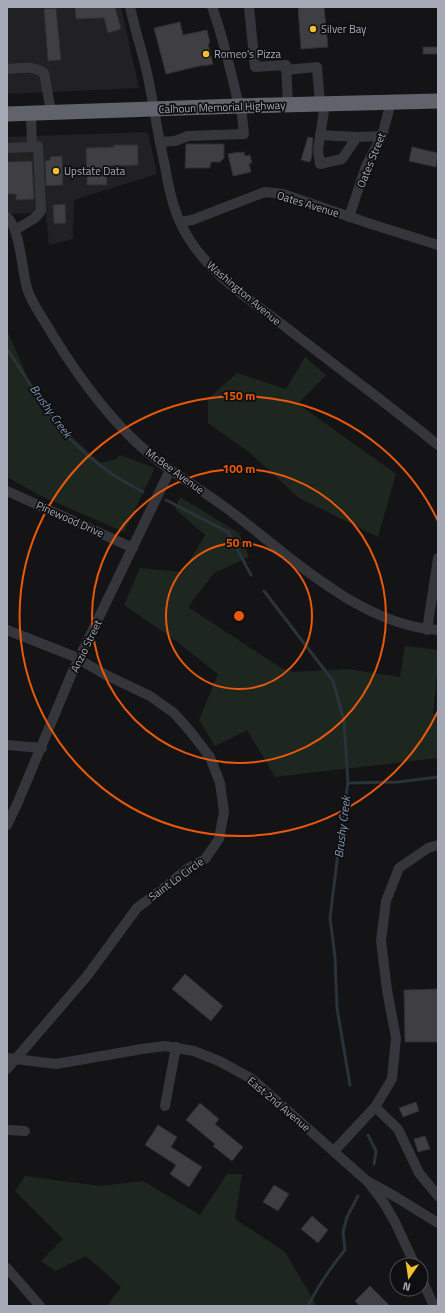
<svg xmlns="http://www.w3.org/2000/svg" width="445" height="1313" viewBox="0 0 445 1313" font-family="'Titillium Web',sans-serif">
  <rect width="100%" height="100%" fill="#141416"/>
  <!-- built -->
  <g fill="#212023">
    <path d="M7 7H121L139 88 7 94Z"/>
    <path d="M148 132 157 174 74 200 73 239 49 245 46 213 7 214V137Z"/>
  </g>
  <!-- green -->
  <g fill="#1e2620">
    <path d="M7 330 41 409 101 463 116 459 120 455 155 468 124 532 39 495 7 477Z"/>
    <path d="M305 357 326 375 298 404 396 474 378 537 299 498 250 453 208 423V399L237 373 286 389Z"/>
    <path d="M180 497 239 533 249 557 214 573 188 607 281 668 294 672 347 669 400 677 405 646 438 650V665L433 714H438V758L275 777 247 730 215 746 199 720 218 674 172 638 124 605 140 568 183 572 205 535 175 509Z"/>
    <path d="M227 1174H242L235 1219 285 1252 317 1306H107L121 1287 86 1256 55 1271 41 1261 63 1239 15 1191 25 1176 101 1186 143 1181 200 1215Z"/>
  </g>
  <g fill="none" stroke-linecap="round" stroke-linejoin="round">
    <!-- stream -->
    <g stroke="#2a323a" stroke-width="3">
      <path d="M7 349 47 410 66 435 87 455 113 475 143 492"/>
      <path d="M166 500 228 532 251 575"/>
      <path d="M264 591 333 681 344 721 348 783 342 821 330 918 335 957 337 1008 350 1085"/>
      <path d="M348 783 398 782 438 777"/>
      <path d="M368 1135 376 1151 374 1164"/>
      <path d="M308 1306C318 1286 330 1268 345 1250L343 1232 347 1217 358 1196"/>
    </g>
  </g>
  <!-- building -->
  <g fill="#3f3f43" stroke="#2f2e32">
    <path d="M75 7H115L121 29 108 33 104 18 76 19Z"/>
    <path d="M298 7H324L328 47 301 49Z"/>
    <path d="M56 8 61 60 48 61 44 9Z"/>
    <path d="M180 22 183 35 207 30 210 43 208 44 213 64 204 66V65L166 74 154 28Z"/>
    <rect x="423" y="47" width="15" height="7"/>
    <path d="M308 137 313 138 312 149V156L310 162 301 160Z"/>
    <path d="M186 144H224V158L220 162H211V165H210V168H185Z"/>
    <path d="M114 145H138V165L106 166 107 185H87L86 148 114 147Z"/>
    <path d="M412 147 438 153 436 167 409 161Z"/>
    <path d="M240 152V153L244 152 245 156 250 155 252 163H249L251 172 233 176 228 154Z"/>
    <path d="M62 156 63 185 46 186 45 161 50 160V157Z"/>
    <path d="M32 161 34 199 16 200V194H7V162Z"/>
    <path d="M65 204 66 223 54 224 53 205Z"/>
    <path d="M185 974 223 1006 211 1021 172 989Z"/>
    <path d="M438 989V1042H405L404 990Z"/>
    <path d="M416 1102 419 1111 403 1117 399 1108Z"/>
    <path d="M200 1103 219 1119 215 1124 243 1147 232 1161 213 1146 215 1144 186 1120Z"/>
    <path d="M158 1125 177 1137 171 1147 202 1167 189 1187 170 1174 176 1165 145 1145Z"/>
    <path d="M425 1136 430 1149 418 1152 414 1139Z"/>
    <path d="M274 1185 289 1194 278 1211 263 1202Z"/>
    <path d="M312 1216 328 1230 318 1243 301 1229Z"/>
    <path d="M370 1286 390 1306H360L355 1301Z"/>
  </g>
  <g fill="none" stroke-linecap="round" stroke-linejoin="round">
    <!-- minor -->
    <g stroke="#35363b" stroke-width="10">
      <path d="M130 7C135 30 143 54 148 77 154 107 158 137 165 166 168 185 172 206 181 224 202 269 245 296 283 325 334 365 387 403 438 445"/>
      <path d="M212 7C224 39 231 73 239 106"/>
      <path d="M249 7 255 67 286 65 288 105"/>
      <path d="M7 69C20 68 33 65 44 73L51 112"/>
      <path d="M286 70 317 67 320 104"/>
      <path d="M325 104 318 150 320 164 342 159 357 137 382 136"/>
      <path d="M320 135 357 137"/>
      <path d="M160 142 175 141 188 136 244 134 241 106"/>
      <path d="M7 148 32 147 31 113"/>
      <path d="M7 217C20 228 22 271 27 288 29 297 38 311 43 319 69 363 98 406 135 441 163 468 198 487 229 510 289 555 359 625 438 630"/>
      <path d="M349 217 366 166 382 136 391 102"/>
      <path d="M180 222 192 220 265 192 283 194 371 224 438 245"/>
      <path d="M15 230 35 218 41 211 38 146 32 147"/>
      <path d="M7 491 133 548"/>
      <path d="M7 630 73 656 106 675 150 696 174 713 190 731 210 757 220 783 224 812 219 839 205 859 187 869 165 887 137 908 87 976 7 1069"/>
      <path d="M427 630 438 558"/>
      <path d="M7 745 42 748"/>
      <path d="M7 825 18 802 72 673 170 470"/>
      <path d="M7 1058 56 1064 142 1049 165 1046 194 1051 219 1061 252 1079 367 1181 396 1197 438 1223"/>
      <path d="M165 1106 176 1047"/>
      <path d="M375 1107 398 1129 419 1173 438 1196"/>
      <path d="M7 1130 25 1131"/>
      <path d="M334 1151 375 1107 392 1079 396 1038 387 990 381 941 386 901 399 868 428 848 438 845"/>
      <path d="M369 1183 384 1203 395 1222 415 1265"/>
      <path d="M7 1268 40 1306"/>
      <path d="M421 1278 434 1306"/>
    </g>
    <!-- highway -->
    <path stroke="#61636c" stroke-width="15" d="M7 114 239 106 438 101"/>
  </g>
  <!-- distance rings -->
  <g fill="none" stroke="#e8590c" stroke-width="2">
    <circle cx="239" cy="616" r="73"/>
    <circle cx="239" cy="616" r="147"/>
    <path d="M438 711A220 220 0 1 1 438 521"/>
  </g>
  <!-- markers -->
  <g fill="#f5bf2d" stroke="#0f0f11" stroke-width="1.5">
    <circle cx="313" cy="29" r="4"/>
    <circle cx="206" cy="54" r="4"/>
    <circle cx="56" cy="171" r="4"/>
  </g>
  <g text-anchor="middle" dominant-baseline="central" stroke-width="3.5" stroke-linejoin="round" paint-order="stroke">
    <!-- poi labels -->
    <g font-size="11" fill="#a6aab7" stroke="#0f0f11" text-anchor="start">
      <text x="321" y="29">Silver Bay</text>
      <text x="214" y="54">Romeo's Pizza</text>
      <text x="64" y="171">Upstate Data</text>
    </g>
    <!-- street labels -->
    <g font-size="11" fill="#a6aab7" stroke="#0f0f11">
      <text transform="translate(222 107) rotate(-2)">Calhoun Memorial Highway</text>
      <text transform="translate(371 160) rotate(-68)">Oates Street</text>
      <text transform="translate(308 204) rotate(17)">Oates Avenue</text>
      <text transform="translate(244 293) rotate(40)">Washington Avenue</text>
      <text transform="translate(175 471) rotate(36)">McBee Avenue</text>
      <text transform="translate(70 519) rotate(24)">Pinewood Drive</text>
      <text transform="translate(86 646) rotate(-64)">Anzio Street</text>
      <text transform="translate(176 879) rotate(-36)">Saint Lo Circle</text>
      <text transform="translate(279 1104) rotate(40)">East 2nd Avenue</text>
    </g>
    <!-- water labels -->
    <g font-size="12" font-style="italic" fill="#7c96b3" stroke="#0f0f11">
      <text transform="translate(51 411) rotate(54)">Brushy Creek</text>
      <text transform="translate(342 827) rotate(-83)">Brushy Creek</text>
    </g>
  </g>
  <circle cx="239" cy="616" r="6" fill="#e8590c" stroke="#0f0f11" stroke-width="2"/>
  <g font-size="12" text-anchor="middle" font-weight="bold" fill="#e8590c" stroke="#0f0f11" stroke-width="3.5" stroke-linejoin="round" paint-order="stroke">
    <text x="239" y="400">150 m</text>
    <text x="239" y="473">100 m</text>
    <text x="239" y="547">50 m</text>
  </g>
  <!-- border -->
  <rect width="445" height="1313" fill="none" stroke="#a6aab7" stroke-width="16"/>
  <!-- north arrow -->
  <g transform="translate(409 1277) rotate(193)"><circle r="19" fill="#0f0f11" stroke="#4b4d53"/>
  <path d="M0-3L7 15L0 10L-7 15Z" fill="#f5bf2d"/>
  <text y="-6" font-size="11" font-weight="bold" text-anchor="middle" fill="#a6aab7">N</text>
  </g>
</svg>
